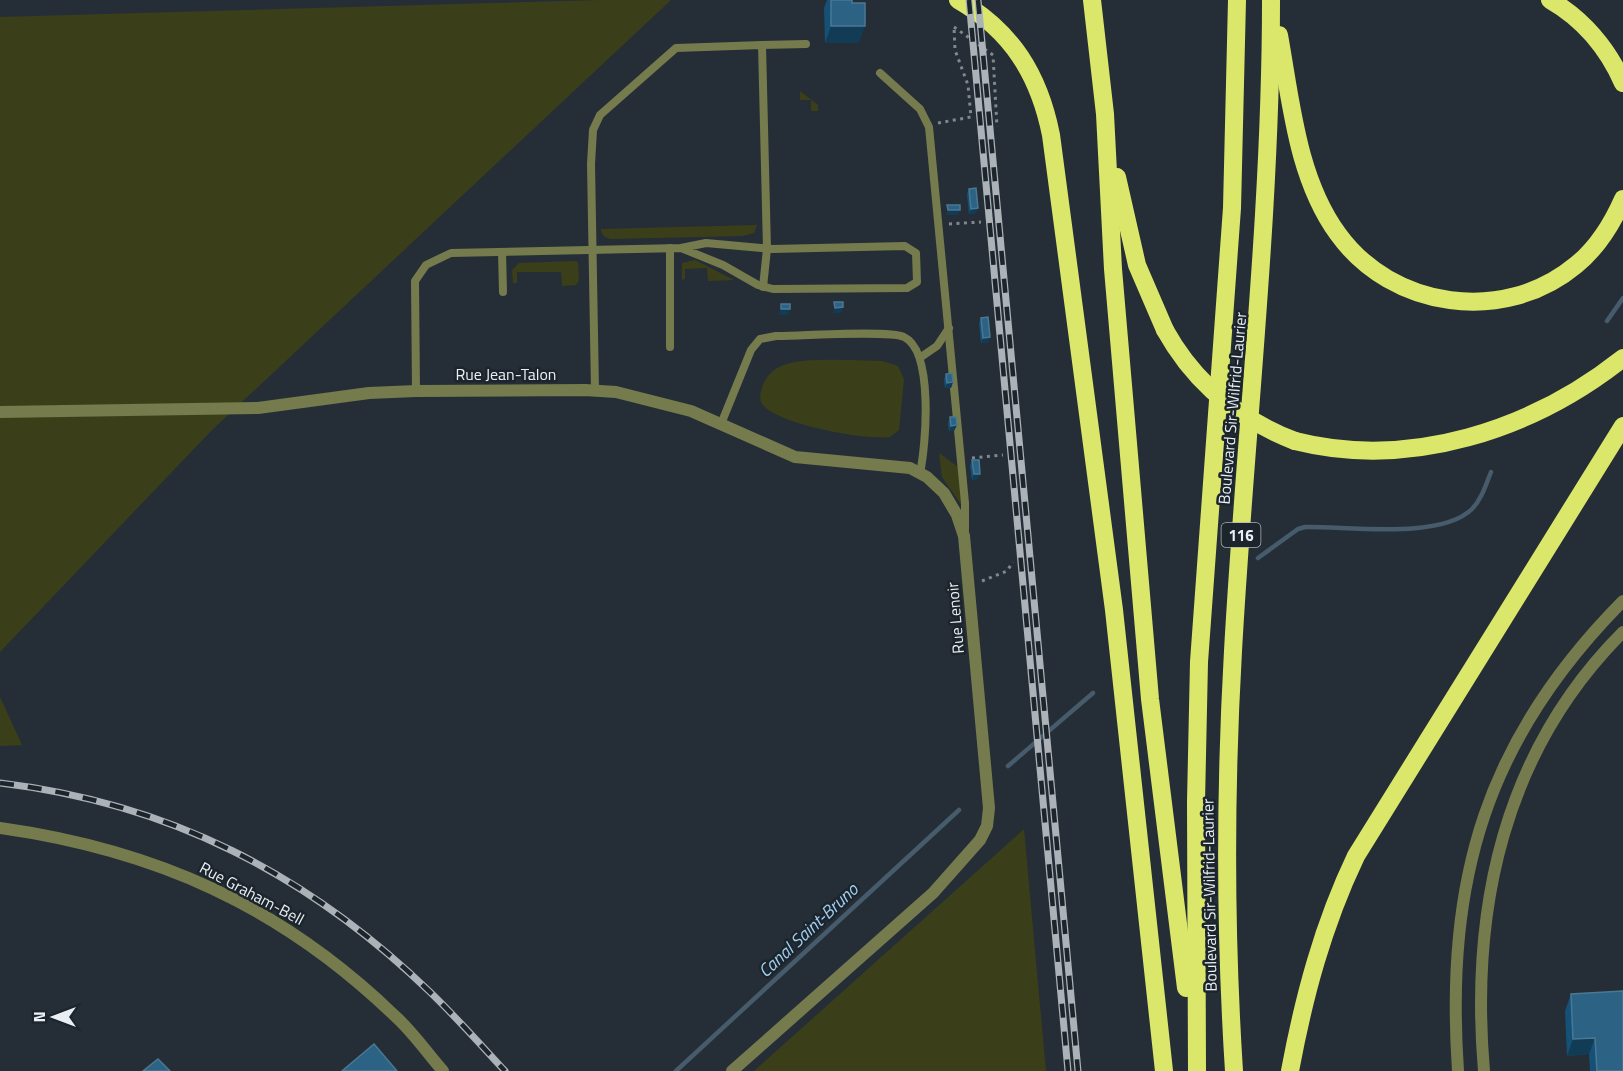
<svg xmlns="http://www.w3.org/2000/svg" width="1623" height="1071" viewBox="0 0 1623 1071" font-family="'Titillium Web',sans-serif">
  <rect width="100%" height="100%" fill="#252e36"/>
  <!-- green -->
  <g fill="#3b3f19">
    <path d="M600 0H671L211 431 0 652V17Z"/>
    <path d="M800 91 818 105V111H811V100H800Z"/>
    <path d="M757 225 754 233 743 236 611 239C605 238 601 235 601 229Z"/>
    <path d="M695 260 734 280 708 281 707 268 685 269V279L682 280V263Z"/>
    <path d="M574 261 578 262 579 280 576 285 562 286 561 272H517V283H513L512 270 519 263Z"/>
    <path d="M882 361 898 366 904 379 899 430 890 437C864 440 780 425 763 405 759 400 760 394 762 388 765 376 775 367 787 364 809 357 857 361 882 361Z"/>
    <path d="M939 453 958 467 962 506 942 477Z"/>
    <path d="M0 697 22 745 0 746Z"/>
    <path d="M1024 829 1046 1071H754Z"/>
  </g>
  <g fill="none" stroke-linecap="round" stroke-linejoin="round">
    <!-- stream -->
    <g stroke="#465b6b" stroke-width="4.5">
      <path d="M1607 321 1623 298"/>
      <path d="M1258 558 1298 529 1305 527C1347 526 1441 540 1472 509 1482 499 1486 484 1491 472"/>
      <path d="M1008 766 1093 693"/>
      <path d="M676 1071 959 810"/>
    </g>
    <!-- path -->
    <g stroke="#80878e" stroke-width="3" stroke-dasharray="3 4.5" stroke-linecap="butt">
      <path d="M954 27 993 55 997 127"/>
      <path d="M938 123 971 117 968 85 955 50 954 27"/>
      <path d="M949 224 981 222"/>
      <path d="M972 458 1003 455"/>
      <path d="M982 581 1007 571 1013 562"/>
    </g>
    <!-- service -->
    <g stroke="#757b4c" stroke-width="8">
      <path d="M762 45 806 44"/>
      <path d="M880 73 920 109 929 127 965 503V529"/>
      <path d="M502 252 503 292"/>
      <path d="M670 347V248"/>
      <path d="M921 357 937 346 949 328"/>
      <path d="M595 390 591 164 593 130 600 115 676 48 762 45 767 249 763 287"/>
      <path d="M416 391 415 281 426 265 451 253 681 248 723 265 758 285 773 289 907 288 917 282 916 253 905 246 772 249 706 243 681 248"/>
      <path d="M721 424 751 350 760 339 776 336C798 336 890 330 904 337 934 351 926 445 920 473"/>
    </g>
    <!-- minor -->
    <g stroke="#757b4c" stroke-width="12">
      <path d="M0 412 258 408 369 393 416 391 585 390 616 392 691 411 795 457 910 468 927 477 944 493 957 515 964 536 989 808 987 826 980 840 933 893 732 1071"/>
      <path d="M0 828C156 850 281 906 395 1016 413 1032 427 1053 443 1071"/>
    </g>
    <!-- tertiary -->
    <g stroke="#757b4c" stroke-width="12">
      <path d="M1458 1071C1445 879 1486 739 1623 601"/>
      <path d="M1484 1071C1470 908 1504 751 1623 632"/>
    </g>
    <!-- motorway -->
    <g stroke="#dbe76a" stroke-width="18">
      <path d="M958 0C1012 31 1039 75 1051 135L1114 610 1164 1071"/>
      <path d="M1092 0 1105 114 1113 269 1150 699 1186 988"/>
      <path d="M1550 0C1583 19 1608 49 1623 83"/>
      <path d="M1279 35C1291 101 1297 178 1338 234 1392 309 1504 325 1576 265 1597 248 1612 224 1623 199"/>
      <path d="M1117 177 1137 265 1165 330"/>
      <path d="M1295 441C1410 470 1532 430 1623 358"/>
      <path d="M1197 1071 1196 802 1199 662 1232 208 1237 0"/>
      <path d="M1234 1071C1225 931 1225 791 1233 651 1245 434 1271 218 1271 0"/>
      <path d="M1290 1071C1304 996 1323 925 1356 856L1623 426"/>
    </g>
    <!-- rail casing -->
    <g stroke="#abb2b8" stroke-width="7">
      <g id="rail">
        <path d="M969 0 1068 1071"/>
        <path d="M978 0 1078 1071"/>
        <path d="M0 783C168 803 308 874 430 992 456 1017 480 1044 505 1071"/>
      </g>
    </g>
    <!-- rail -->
    <use href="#rail" stroke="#1c252c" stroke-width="4.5" stroke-dasharray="14" stroke-linecap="butt"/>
    <!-- motorway-bridge -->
    <path stroke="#dbe76a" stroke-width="18" d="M1165 330C1195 384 1238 419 1295 441"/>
  </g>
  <!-- wall -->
  <g fill="#155176">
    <path d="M827 0H852L859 43H825L824 8Z"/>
    <path d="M969 189 976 213 969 214 967 194Z"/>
    <path d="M981 318 988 343H981L979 323Z"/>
    <path d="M946 374 953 382 951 388H945L944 379Z"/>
    <path d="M950 417 957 425 954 431H949L948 423Z"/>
    <path d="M972 460 978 479 972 480 970 466Z"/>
    <path d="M1571 994 1623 1071H1590L1589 1054 1567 1056 1565 1011Z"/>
  </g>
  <!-- shaded-wall -->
  <g fill="#123c56">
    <path d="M831 26H865L859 43H825Z"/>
    <path d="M978 208 976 213 969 214 971 209Z"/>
    <path d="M948 210H960L958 215H946Z"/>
    <path d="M843 307 841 313H833L835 308Z"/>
    <path d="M781 309H790L788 315H779Z"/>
    <path d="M990 337 988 343H981L983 338Z"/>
    <path d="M953 382 951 388H945L947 383Z"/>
    <path d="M957 425 954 431H949L951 426Z"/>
    <path d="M974 474H980L978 479 972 480Z"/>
    <path d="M1595 1038 1589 1054 1567 1056 1573 1039Z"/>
  </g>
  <!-- building -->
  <g fill="#2c6283" stroke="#497895" stroke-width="1.5">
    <path d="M831 0H852V3H865V26H831Z"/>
    <path d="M976 188 978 208 971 209 969 189Z"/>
    <path d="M947 205H960V210H948Z"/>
    <path d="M834 302H843V307L835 308Z"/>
    <rect x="781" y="304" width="9" height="5"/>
    <path d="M988 317 990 337 983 338 981 318Z"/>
    <path d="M952 373 953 382 947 383 946 374Z"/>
    <path d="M950 417H956L957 425 951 426Z"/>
    <path d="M972 460H979L980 474H974Z"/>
    <path d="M1623 991V1071H1597L1595 1038 1573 1039 1571 994Z"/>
    <path d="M374 1044 397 1071H342Z"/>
    <path d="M158 1059 170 1071H143Z"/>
  </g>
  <g text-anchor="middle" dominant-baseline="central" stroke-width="5" stroke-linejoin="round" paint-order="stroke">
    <!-- shield labels -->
    <rect fill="#1c252c" stroke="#acb2b8" stroke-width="1.5" x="1221.5" y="523" width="39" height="24" rx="4.5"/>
    <g font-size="15" font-weight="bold" fill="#e9eff4">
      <text x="1241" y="535">116</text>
    </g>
    <!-- street labels -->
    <g font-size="16" fill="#e9eff4" stroke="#1c252c">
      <text x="506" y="374">Rue Jean-Talon</text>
      <text transform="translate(1232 408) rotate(-85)">Boulevard Sir-Wilfrid-Laurier</text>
      <text transform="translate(955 618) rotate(-95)">Rue Lenoir</text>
      <text transform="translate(252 893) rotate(28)">Rue Graham-Bell</text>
      <text transform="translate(1209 895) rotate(-91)">Boulevard Sir-Wilfrid-Laurier</text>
    </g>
    <!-- water labels -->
    <g font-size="18" font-style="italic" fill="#a0cef3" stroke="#1c252c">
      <text transform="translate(808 930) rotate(-43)">Canal Saint-Bruno</text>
    </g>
  </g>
  <!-- north arrow -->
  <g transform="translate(54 1017) rotate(270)" stroke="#1c252c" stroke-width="4.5" paint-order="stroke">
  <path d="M0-4.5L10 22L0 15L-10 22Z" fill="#e9eff4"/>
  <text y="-9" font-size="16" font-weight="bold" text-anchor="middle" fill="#e9eff4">N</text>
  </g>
</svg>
